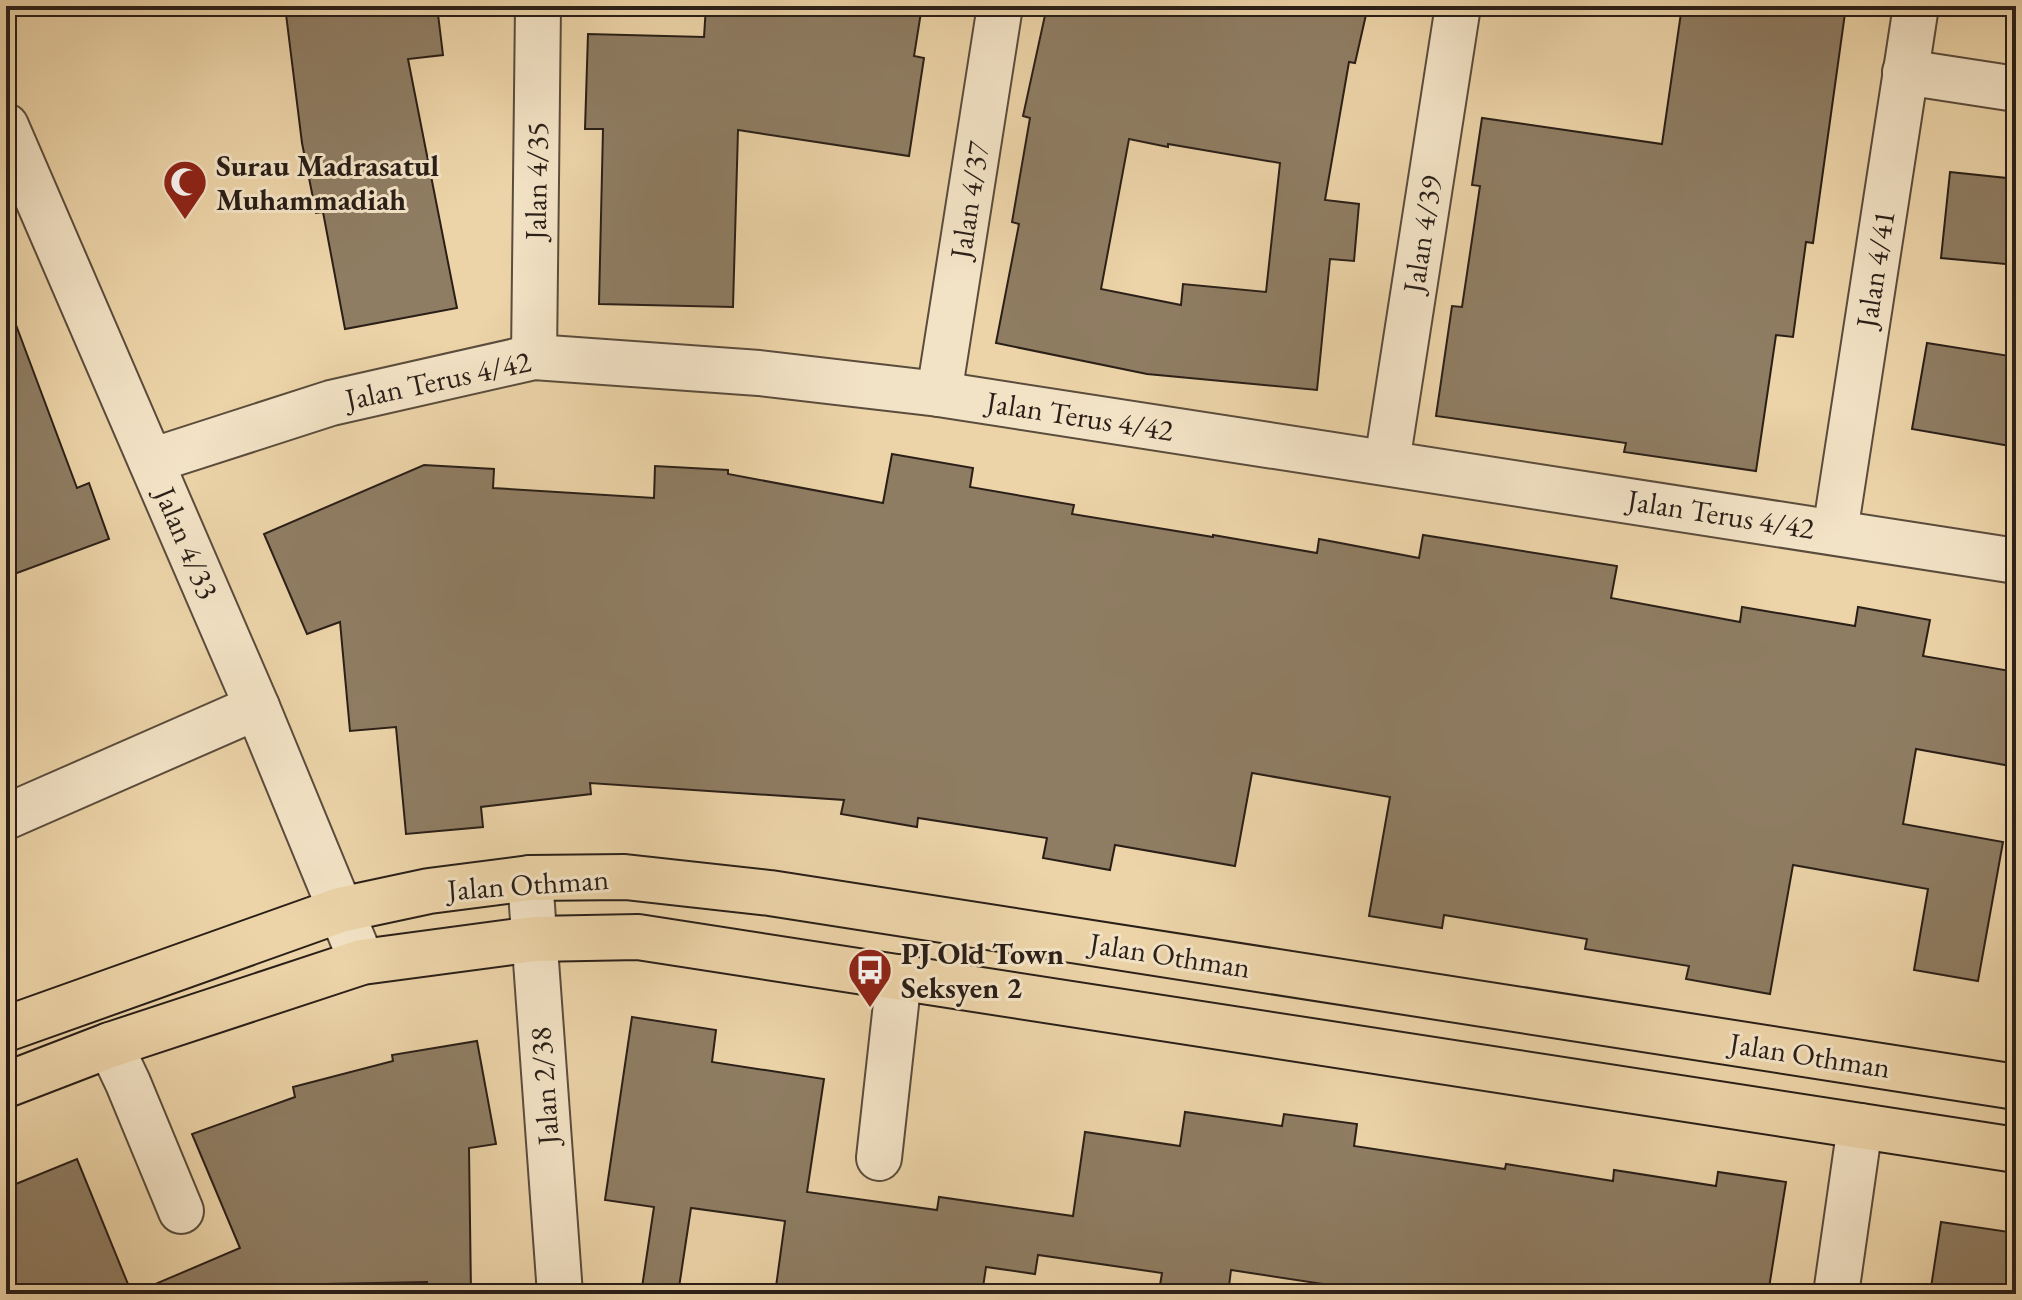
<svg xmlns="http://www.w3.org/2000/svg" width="2022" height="1300" viewBox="0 0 2022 1300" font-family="'EB Garamond',serif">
  <rect width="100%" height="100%" fill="#ecd4a8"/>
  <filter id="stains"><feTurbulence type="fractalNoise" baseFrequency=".0025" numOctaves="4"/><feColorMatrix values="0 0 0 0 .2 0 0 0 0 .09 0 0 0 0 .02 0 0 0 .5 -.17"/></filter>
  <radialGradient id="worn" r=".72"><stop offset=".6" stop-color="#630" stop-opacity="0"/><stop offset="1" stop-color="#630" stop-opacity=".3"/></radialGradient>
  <!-- building -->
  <g fill="#8f7d63" stroke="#2a1f18" stroke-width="2" fill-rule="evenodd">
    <path d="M285 6H437L443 55 408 59 457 308 345 329 323 212 316 213 302 143Z"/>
    <path d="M706 6H922L914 56 924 58 909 156 738 130 733 307 599 304 603 129H585L588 34 704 37Z"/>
    <path d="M1047 6H1368L1355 63 1349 62 1325 200 1359 204 1354 261 1330 259 1317 390 1147 374 996 343 1019 224 1012 222 1030 118 1023 116ZM1129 139 1168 147V144L1280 163 1266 292 1183 284 1181 305 1101 289Z"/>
    <path d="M1682 6H1846L1813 243 1806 242 1793 337 1776 335 1756 471 1624 452 1626 443 1436 416 1452 306 1462 307 1480 186 1472 185 1482 118 1662 144Z"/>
    <path d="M1950 172 2016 179V265L1941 258Z"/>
    <path d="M6 309H10L77 488 89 483 109 539 6 577Z"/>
    <path d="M1927 343 2016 357V447L1912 429Z"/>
    <path d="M892 454 973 468 970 487 1074 505 1072 514 1213 537V535L1317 553 1319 539 1419 558 1423 535 1617 566 1611 598 1740 622 1742 607 1855 626 1858 607 1930 620 1923 656 2016 672V767L1916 749 1903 824 2003 842 1978 981 1914 970 1928 889 1793 865 1770 994 1686 979 1689 966 1585 949 1587 939 1444 915 1442 928 1369 916 1390 797 1252 773 1235 866 1115 845 1110 870 1043 858 1047 838 918 818 917 827 841 814 844 800 590 783 591 794 481 807 483 827 406 834 396 727 350 731 340 622 307 634 264 534 424 465 494 469 493 488 654 498 655 466 728 470V474L883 503Z"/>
    <path d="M632 1017 716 1030 712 1062 824 1079 807 1192 937 1210 939 1197 1073 1216 1085 1132 1180 1146 1185 1112 1282 1126 1284 1114 1357 1124 1354 1146 1505 1169 1506 1164 1613 1181 1614 1170 1716 1186 1718 1172 1786 1182 1768 1294H1389L1231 1270 1228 1294H1221L1160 1285 1162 1273 1038 1255 1035 1274 986 1267 982 1294H775L785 1221 691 1208 678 1294H641L654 1207 605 1200Z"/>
    <path d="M477 1041 496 1144 469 1148 471 1294H427V1282L325 1284 328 1294H6V1188L77 1159 132 1294 240 1248 192 1134 295 1097 293 1087 393 1061 392 1055Z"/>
    <path d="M1941 1222 2016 1233V1294H1930Z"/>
  </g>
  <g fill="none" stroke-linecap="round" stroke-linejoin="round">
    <!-- minor casing -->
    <g stroke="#5a4c3c" stroke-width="48">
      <g id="minor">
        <path d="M1905 72 2016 89"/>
        <path d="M6 126 257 707 362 962"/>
        <path d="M534 357 538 6"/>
        <path d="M939 394 1000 6"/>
        <path d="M151 461 331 403 534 357 759 373 939 394 2016 561"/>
        <path d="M1387 462 1458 6"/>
        <path d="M1835 532 1916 6"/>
        <path d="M6 817 257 707"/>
        <path d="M530 878 560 1294"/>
        <path d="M110 1045 128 1083 181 1211"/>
        <path d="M879 1158 899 977"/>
        <path d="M1836 1294 1860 1126"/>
      </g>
    </g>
    <!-- major casing -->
    <g stroke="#2a1f18" stroke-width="48">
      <g id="major">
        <path d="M6 1029 340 910 429 891 530 878 625 877 770 893 2016 1087"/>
        <path d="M6 1085 110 1045 362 962 534 939 638 937 2016 1150"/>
      </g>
    </g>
    <!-- minor -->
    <use href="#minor" stroke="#f3e3c6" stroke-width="44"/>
    <!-- major -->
    <use href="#major" stroke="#ecd4a8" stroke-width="44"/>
  </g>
  <!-- icons -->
  <defs>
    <g id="mosque-pin" transform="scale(2.3)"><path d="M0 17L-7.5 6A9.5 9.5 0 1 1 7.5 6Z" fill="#8f2418" stroke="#f3e3c6"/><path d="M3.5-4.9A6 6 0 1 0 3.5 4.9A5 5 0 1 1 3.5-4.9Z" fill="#fff"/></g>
    <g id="bus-pin" transform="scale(2.3)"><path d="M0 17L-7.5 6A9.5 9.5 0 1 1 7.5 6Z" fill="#8f2418" stroke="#f3e3c6"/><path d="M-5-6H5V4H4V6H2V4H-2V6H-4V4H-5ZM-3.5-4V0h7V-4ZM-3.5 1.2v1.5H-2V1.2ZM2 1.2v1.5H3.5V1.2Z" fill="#fff"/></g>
  </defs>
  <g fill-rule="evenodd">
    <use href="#mosque-pin" x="185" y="182"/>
    <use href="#bus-pin" x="870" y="970"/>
  </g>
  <g text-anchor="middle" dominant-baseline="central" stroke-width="6" stroke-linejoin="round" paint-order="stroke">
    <!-- poi labels -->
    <g font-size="30" font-weight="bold" fill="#2a1f18" stroke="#f3e3c6" text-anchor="start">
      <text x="216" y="165">Surau Madrasatul<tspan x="216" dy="34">Muhammadiah</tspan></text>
      <text x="901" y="953">PJ Old Town<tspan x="901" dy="34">Seksyen 2</tspan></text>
    </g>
    <!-- street labels -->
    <g font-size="30" fill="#2a1f18" stroke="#f3e3c6">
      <text transform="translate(536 181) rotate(-89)">Jalan 4/35</text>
      <text transform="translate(969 200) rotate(-81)">Jalan 4/37</text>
      <text transform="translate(1422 234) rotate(-81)">Jalan 4/39</text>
      <text transform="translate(1875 269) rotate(-81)">Jalan 4/41</text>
      <text transform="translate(438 380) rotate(-12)">Jalan Terus 4/42</text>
      <text transform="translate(1080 416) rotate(9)">Jalan Terus 4/42</text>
      <text transform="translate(1721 514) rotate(9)">Jalan Terus 4/42</text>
      <text transform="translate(187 543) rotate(67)">Jalan 4/33</text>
      <text transform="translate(528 884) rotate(-4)">Jalan Othman</text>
      <text transform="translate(1170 955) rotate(9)">Jalan Othman</text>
      <text transform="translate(1810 1055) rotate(9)">Jalan Othman</text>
      <text transform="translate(544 1086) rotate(-94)">Jalan 2/38</text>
    </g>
  </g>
  <!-- margin -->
  <rect width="2022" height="1300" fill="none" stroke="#ecd4a8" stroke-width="32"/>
  <rect x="8" y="8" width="2006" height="1284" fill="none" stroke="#2a1f18" stroke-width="4"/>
  <rect x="16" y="16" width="1990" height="1268" fill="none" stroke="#2a1f18" stroke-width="2"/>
  <rect width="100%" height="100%" filter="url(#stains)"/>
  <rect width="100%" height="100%" fill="url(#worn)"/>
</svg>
